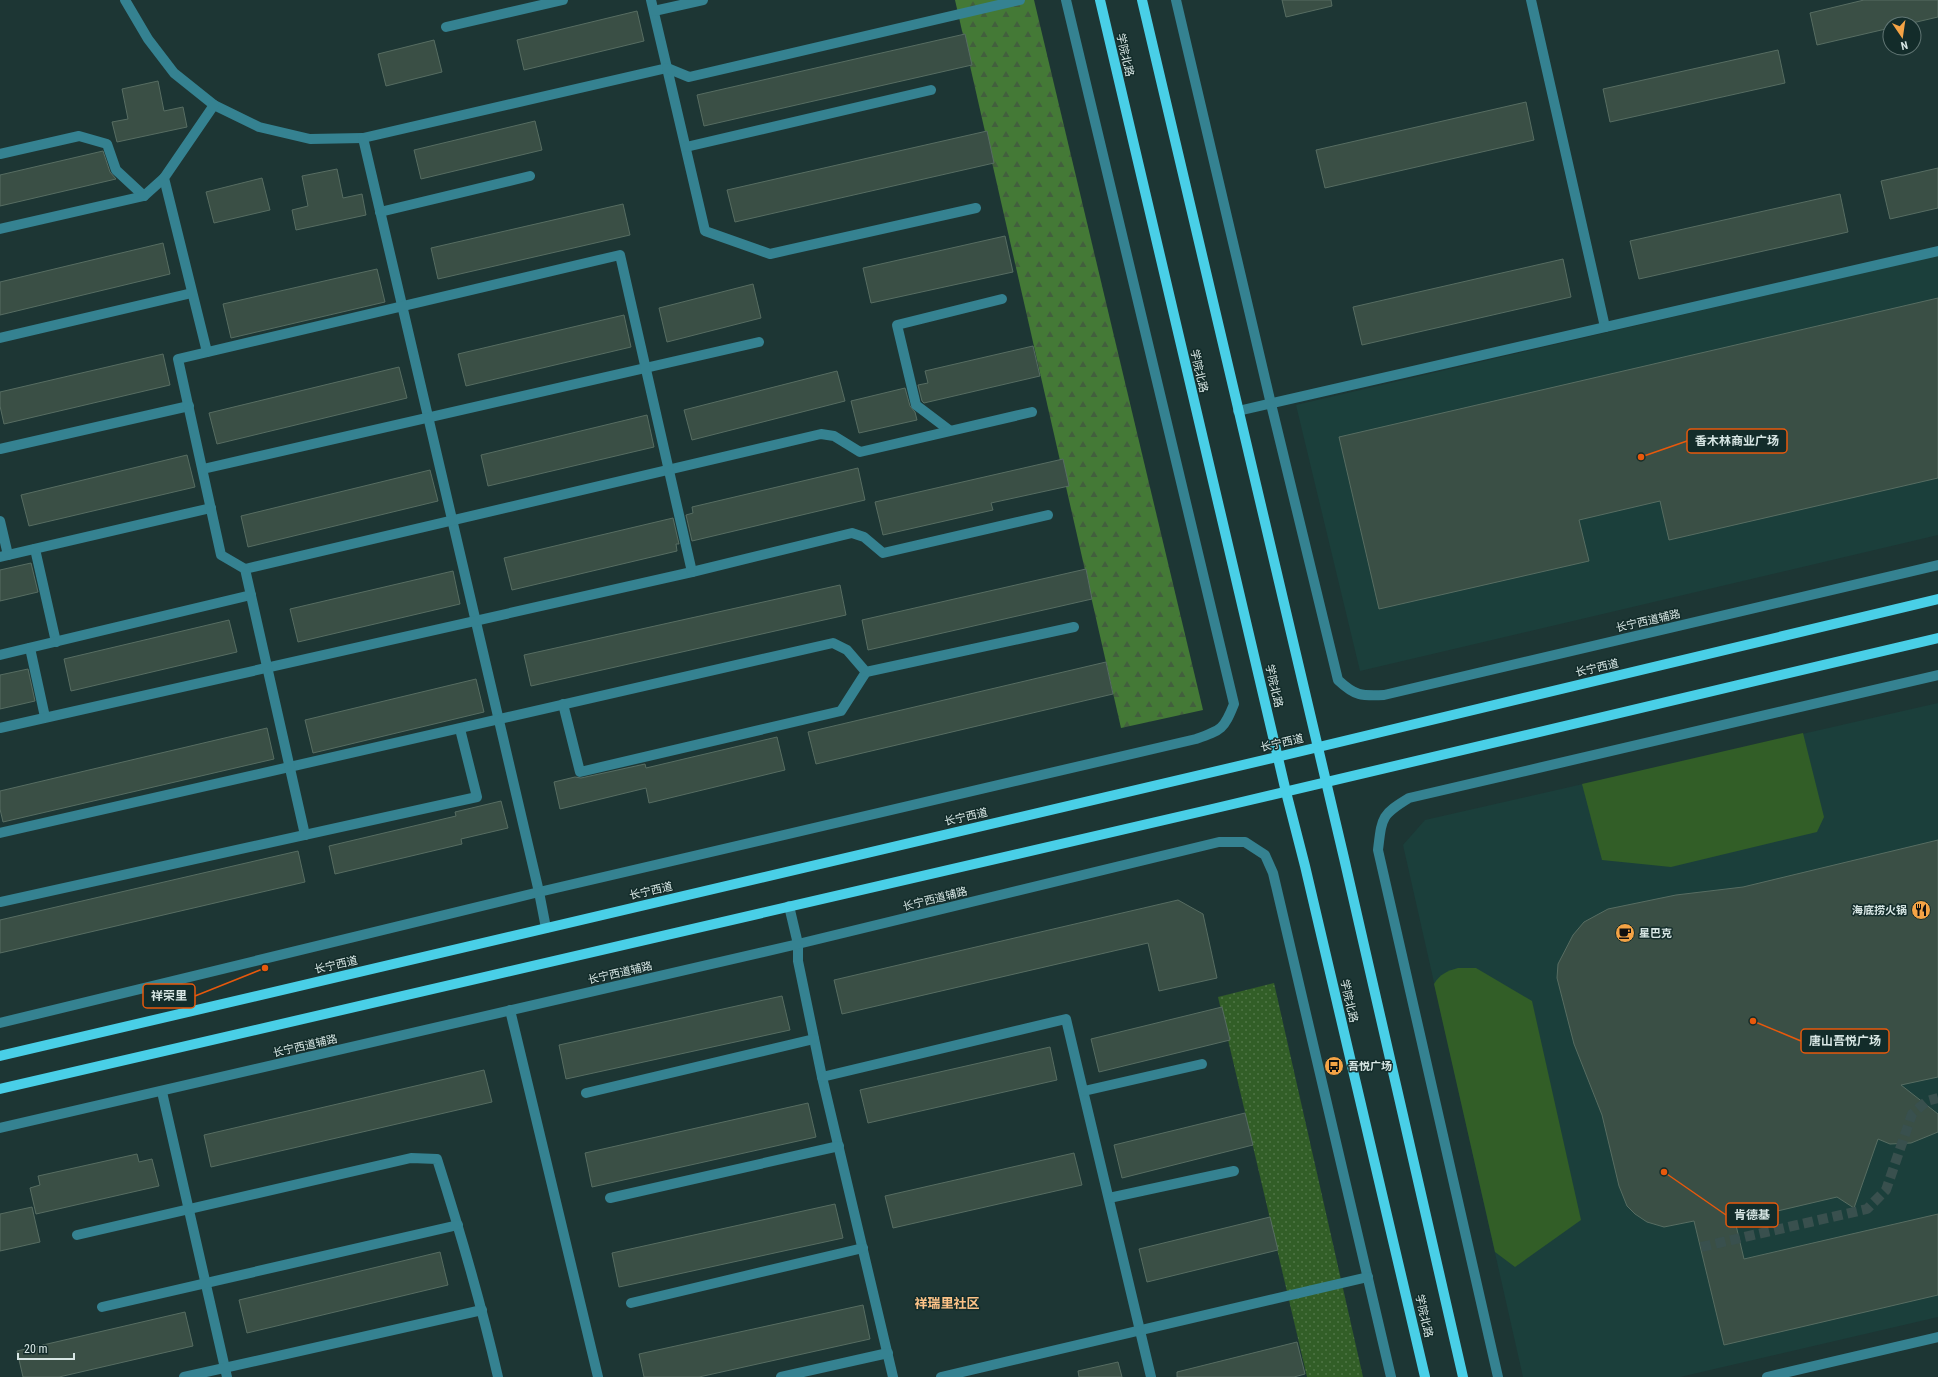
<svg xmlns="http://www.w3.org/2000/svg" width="1938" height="1377" viewBox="0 0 1938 1377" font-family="'Roboto Condensed','Noto Sans SC',sans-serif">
  <defs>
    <pattern id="forest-firs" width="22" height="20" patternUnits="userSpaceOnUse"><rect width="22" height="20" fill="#447936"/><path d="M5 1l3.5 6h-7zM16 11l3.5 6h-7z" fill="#425f3d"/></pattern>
    <pattern id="garden-dots" width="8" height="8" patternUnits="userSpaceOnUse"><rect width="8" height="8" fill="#325e27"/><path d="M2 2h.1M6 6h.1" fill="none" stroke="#4f7546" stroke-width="1.8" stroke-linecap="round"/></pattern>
  </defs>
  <rect width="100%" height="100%" fill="#1d3634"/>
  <!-- built -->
  <g fill="#1b3f3b">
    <path d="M1938 255V535L1360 671 1296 405Z"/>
    <path d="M1938 703V1317L1680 1377H1523L1403 845 1425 820Z"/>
  </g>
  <!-- grass -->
  <g fill="#325e27">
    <path d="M1803 733 1824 817 1817 832 1671 867 1602 860 1582 784Z"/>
    <path d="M1458 968H1476L1532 1001 1581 1220 1515 1267 1495 1252 1434 984C1440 974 1447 971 1458 968Z"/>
  </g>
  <!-- forest -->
  <path fill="url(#forest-firs)" d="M955 0H1034L1203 710 1121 728Z"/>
  <!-- garden -->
  <path fill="url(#garden-dots)" d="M1274 983 1363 1377H1307L1218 997Z"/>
  <!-- building -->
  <g fill="#3a4f45" stroke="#576d62">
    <path d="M1282 0H1331L1332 6 1286 17Z"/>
    <path d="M1864 0H1938V17L1908 24H1890V28L1817 45 1810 13Z"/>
    <path d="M637 11 644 41 524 70 517 40Z"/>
    <path d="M965 34 972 65 704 126 697 95Z"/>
    <path d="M434 40 442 72 386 86 378 54Z"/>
    <path d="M1778 50 1785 83 1610 122 1603 89Z"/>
    <path d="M158 81 164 111 183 107 187 127 117 142 112 122 128 119 122 89Z"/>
    <path d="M1526 102 1534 140 1325 188 1316 150Z"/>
    <path d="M535 121 542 150 421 179 414 150Z"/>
    <path d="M987 131 994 163 735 222 727 190Z"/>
    <path d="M103 151 110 172 116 179 0 206V175Z"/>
    <path d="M1938 168V208L1890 219 1881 181Z"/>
    <path d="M337 169 343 198 362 194 366 215 296 230 292 210 308 206 302 176Z"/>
    <path d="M262 178 270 210 214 223 206 192Z"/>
    <path d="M1840 194 1848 232 1639 279 1630 241Z"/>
    <path d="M623 204 630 235 438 279 431 248Z"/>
    <path d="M1005 236 1013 272 871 303 863 268Z"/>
    <path d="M163 243 170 274 0 315V282Z"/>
    <path d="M1563 259 1571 297 1362 345 1353 307Z"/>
    <path d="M377 269 385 302 231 338 223 304Z"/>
    <path d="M753 284 761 318 667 342 659 308Z"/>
    <path d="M1938 298V478L1669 540 1660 501 1579 520 1589 561 1379 609 1339 437Z"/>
    <path d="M624 315 631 347 466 386 458 354Z"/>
    <path d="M1033 346 1040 376 924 403 922 401 918 385 928 383 925 371Z"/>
    <path d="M163 354 170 385 4 424 0 406V392Z"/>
    <path d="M399 367 407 398 217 444 209 413Z"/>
    <path d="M837 371 845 401 692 440 684 410Z"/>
    <path d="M905 388 910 406 915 412 917 420 859 433 851 401Z"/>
    <path d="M647 415 654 447 488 486 481 455Z"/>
    <path d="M187 455 195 487 29 526 21 495Z"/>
    <path d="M1063 459 1069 486 991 503 993 510 883 535 875 502Z"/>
    <path d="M858 468 865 500 692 541 686 515 693 513 692 507Z"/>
    <path d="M430 470 438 501 248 547 241 516Z"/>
    <path d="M673 518 679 544H676L677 551 512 590 504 558Z"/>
    <path d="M31 563 38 592 0 601V570Z"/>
    <path d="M1086 569 1092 599 868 650 862 620Z"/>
    <path d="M453 571 460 604 298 642 290 609Z"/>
    <path d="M840 585 846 615 531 686 524 655Z"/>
    <path d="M229 620 237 652 71 691 64 659Z"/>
    <path d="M1106 662 1113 694 816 764 808 732Z"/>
    <path d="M28 669 35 701 0 709V675Z"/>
    <path d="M476 679 484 712 313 753 305 720Z"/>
    <path d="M267 728 274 759 3 822 0 809V791Z"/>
    <path d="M777 737 785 770 649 803 646 788 560 809 554 782 575 777 581 778 645 764 646 768Z"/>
    <path d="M501 801 508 828 461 839 462 844 335 874 329 846 456 816 455 812Z"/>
    <path d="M1938 840V1077L1901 1085 1938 1114V1132L1911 1143 1890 1144 1878 1139 1854 1208 1837 1197 1735 1221 1744 1259 1938 1214V1295L1724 1345 1694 1221 1664 1227 1647 1222 1635 1214 1627 1206 1619 1186 1602 1115 1574 1044 1557 978 1558 964 1573 935 1584 922 1608 909 1676 895 1743 887Z"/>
    <path d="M298 851 305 882 0 953V920Z"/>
    <path d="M1178 900 1203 914 1217 978 1159 991 1148 943 842 1014 834 980Z"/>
    <path d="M782 996 790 1030 566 1079 559 1045Z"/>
    <path d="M1222 1007 1230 1040 1099 1072 1091 1039Z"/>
    <path d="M1050 1047 1057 1080 868 1123 860 1090Z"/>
    <path d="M484 1070 492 1102 211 1167 204 1135Z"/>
    <path d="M808 1103 816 1137 592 1187 585 1153Z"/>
    <path d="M1245 1113 1253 1145 1122 1178 1114 1145Z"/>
    <path d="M1074 1153 1082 1185 893 1228 885 1196Z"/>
    <path d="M137 1154 139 1162 152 1159 159 1186 36 1214 30 1188 40 1185 38 1176Z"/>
    <path d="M835 1204 843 1238 619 1287 612 1253Z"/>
    <path d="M32 1207 40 1242 0 1251V1214Z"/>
    <path d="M1270 1217 1278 1250 1147 1282 1139 1249Z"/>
    <path d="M440 1252 448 1285 247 1333 239 1300Z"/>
    <path d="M863 1305 870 1339 699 1377H644L639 1354Z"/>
    <path d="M185 1312 193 1346 59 1377H23L17 1351Z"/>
    <path d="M1297 1342 1305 1374 1294 1377H1177V1372Z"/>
    <path d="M1118 1362 1122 1377H1079L1078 1371Z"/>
  </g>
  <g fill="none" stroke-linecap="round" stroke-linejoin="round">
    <!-- minor-tunnel -->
    <path stroke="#39504e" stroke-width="10" stroke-dasharray="10 5" stroke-linecap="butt" d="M1701 1247 1867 1209 1886 1190 1912 1114 1927 1101 1938 1098"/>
    <!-- minor -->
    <g stroke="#358291" stroke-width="10">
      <path d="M125 0 148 39 174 73 214 105 259 127 310 139 363 138 667 68 651 0"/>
      <path d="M1176 0 1271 404 1338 680C1355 696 1361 696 1384 695L1938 565"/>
      <path d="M1531 0 1605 327"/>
      <path d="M654 11 703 0"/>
      <path d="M446 27 563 0"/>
      <path d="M667 68 705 231 770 254 976 208"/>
      <path d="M667 68 689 77 1020 0"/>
      <path d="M363 138 539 892 546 928"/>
      <path d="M686 147 931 90"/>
      <path d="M0 154 79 136 107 144 116 170 144 196"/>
      <path d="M380 212 530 176"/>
      <path d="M0 229 144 196 164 178"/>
      <path d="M0 338 192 293"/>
      <path d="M207 352 164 178 214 105"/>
      <path d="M1238 411 1938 251"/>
      <path d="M949 430 916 405 897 325 1002 299"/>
      <path d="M0 449 189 406"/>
      <path d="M203 469 759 342"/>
      <path d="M0 521 8 555"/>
      <path d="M35 549 56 642"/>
      <path d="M0 557 211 508"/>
      <path d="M245 569 821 434 834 436 860 452 1032 412"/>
      <path d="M30 648 45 717"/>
      <path d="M0 655 251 595"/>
      <path d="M563 704 580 772 841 711 866 672"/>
      <path d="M0 728 692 572 852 533 864 537 883 553 1048 515"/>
      <path d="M0 833 833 643 847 650 866 672 1074 627"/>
      <path d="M305 835 245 569 221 555 178 359 620 255 692 572"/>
      <path d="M0 902 477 797 460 729"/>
      <path d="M789 906 798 944V961L822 1077 893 1377"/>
      <path d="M510 1010 598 1377"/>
      <path d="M0 1023 539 892 1196 739C1222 730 1224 729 1234 704L1066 0"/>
      <path d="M822 1077 1066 1019 1151 1377"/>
      <path d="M1084 1091 1202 1064"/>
      <path d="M162 1092 227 1377"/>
      <path d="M586 1093 814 1039"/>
      <path d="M0 1128 798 944 1219 842H1245L1265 855 1273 873 1391 1377"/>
      <path d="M610 1198 839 1146"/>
      <path d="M1109 1198 1234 1171"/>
      <path d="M77 1235 411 1158 437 1159C460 1231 481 1303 498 1377"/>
      <path d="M631 1303 863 1248"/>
      <path d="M102 1307 458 1225"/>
      <path d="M184 1377 482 1310"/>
      <path d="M781 1377 888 1353"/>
      <path d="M941 1377 1368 1277"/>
      <path d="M1498 1377 1378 850C1382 817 1381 815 1409 798L1938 675"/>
      <path d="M1767 1377 1938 1337"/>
    </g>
    <!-- major -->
    <g stroke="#49cfe7" stroke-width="10">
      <path d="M1100 0 1286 792 1305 866 1425 1377"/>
      <path d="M1142 0 1344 858 1463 1377"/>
      <path d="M0 1056 1277 757 1938 599"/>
      <path d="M0 1089 1212 809 1938 638"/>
    </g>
  </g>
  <!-- icons -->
  <defs>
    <g id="restaurant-disc" transform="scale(1)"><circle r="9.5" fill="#f4a345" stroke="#132c2a"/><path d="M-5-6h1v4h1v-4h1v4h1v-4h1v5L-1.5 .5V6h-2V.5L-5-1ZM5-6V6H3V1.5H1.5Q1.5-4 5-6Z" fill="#111"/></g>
    <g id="cafe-disc" transform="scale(1)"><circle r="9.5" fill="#f4a345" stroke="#132c2a"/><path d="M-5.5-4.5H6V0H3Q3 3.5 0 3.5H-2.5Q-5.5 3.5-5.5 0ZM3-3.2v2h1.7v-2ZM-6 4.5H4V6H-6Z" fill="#111"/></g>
    <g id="bus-disc" transform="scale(1)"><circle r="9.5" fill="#f4a345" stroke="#132c2a"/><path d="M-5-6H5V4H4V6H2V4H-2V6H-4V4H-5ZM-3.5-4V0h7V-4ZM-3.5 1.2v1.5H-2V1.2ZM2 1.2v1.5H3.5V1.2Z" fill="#111"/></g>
  </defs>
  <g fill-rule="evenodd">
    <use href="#restaurant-disc" x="1921" y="910"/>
    <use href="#cafe-disc" x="1625" y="933"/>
    <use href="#bus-disc" x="1334" y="1066"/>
  </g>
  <g text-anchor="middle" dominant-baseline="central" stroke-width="3" stroke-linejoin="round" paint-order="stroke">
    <!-- street labels -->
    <g font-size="11" fill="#d7e6e4" stroke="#132c2a">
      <text transform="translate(1125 55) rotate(77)">学院北路</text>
      <text transform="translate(1199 371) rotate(77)">学院北路</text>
      <text transform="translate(1648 621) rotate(-13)">长宁西道辅路</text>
      <text transform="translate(1597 668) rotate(-13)">长宁西道</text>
      <text transform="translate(1274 686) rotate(77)">学院北路</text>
      <text transform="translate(1282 743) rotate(-13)">长宁西道</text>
      <text transform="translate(966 817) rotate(-13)">长宁西道</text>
      <text transform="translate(651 891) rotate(-13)">长宁西道</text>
      <text transform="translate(935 899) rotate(-14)">长宁西道辅路</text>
      <text transform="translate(336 965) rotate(-13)">长宁西道</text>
      <text transform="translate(620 973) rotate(-13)">长宁西道辅路</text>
      <text transform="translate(1349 1001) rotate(77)">学院北路</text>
      <text transform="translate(305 1046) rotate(-13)">长宁西道辅路</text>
      <text transform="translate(1424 1316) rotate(77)">学院北路</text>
    </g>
    <!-- poi labels -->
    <g font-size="11" font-weight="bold" fill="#d7e6e4" stroke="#132c2a" text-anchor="start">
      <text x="1907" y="910" text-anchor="end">海底捞火锅</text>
      <text x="1639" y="933">星巴克</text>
      <text x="1348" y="1066">吾悦广场</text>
    </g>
    <!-- quarter labels -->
    <g font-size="13" font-weight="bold" fill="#fdc388" stroke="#132c2a">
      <text x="947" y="1303">祥瑞里社区</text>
    </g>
  </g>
  <!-- callouts -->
  <path fill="none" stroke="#e8590c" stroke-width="1.5" d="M1641 457L1687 441M265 968L195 996M1753 1021L1801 1041M1664 1172L1726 1215"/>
  <g fill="#e8590c" stroke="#132c2a" stroke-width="1.5">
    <circle cx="1641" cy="457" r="4"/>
    <circle cx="265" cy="968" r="4"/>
    <circle cx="1753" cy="1021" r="4"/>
    <circle cx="1664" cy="1172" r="4"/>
  </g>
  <g fill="#132c2a" stroke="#e8590c" stroke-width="1.5">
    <rect x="1687" y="429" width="100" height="24" rx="4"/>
    <rect x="143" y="984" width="52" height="24" rx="4"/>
    <rect x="1801" y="1029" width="88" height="24" rx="4"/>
    <rect x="1726" y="1203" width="52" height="24" rx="4"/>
  </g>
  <g font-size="12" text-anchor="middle" font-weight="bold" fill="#d7e6e4">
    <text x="1737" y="445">香木林商业广场</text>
    <text x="169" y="1000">祥荣里</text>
    <text x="1845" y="1045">唐山吾悦广场</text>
    <text x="1752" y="1219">肯德基</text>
  </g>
  <!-- north arrow -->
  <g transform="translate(1902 36) rotate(167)"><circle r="19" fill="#132c2a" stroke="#617674"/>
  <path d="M0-3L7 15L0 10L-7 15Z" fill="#f4a345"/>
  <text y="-6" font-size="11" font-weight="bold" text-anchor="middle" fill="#d7e6e4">N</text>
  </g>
  <!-- scale -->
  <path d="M18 1353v6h56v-6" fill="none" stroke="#d7e6e4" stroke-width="2"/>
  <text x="24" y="1353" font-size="12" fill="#d7e6e4" stroke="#132c2a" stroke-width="3" paint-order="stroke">20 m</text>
</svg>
